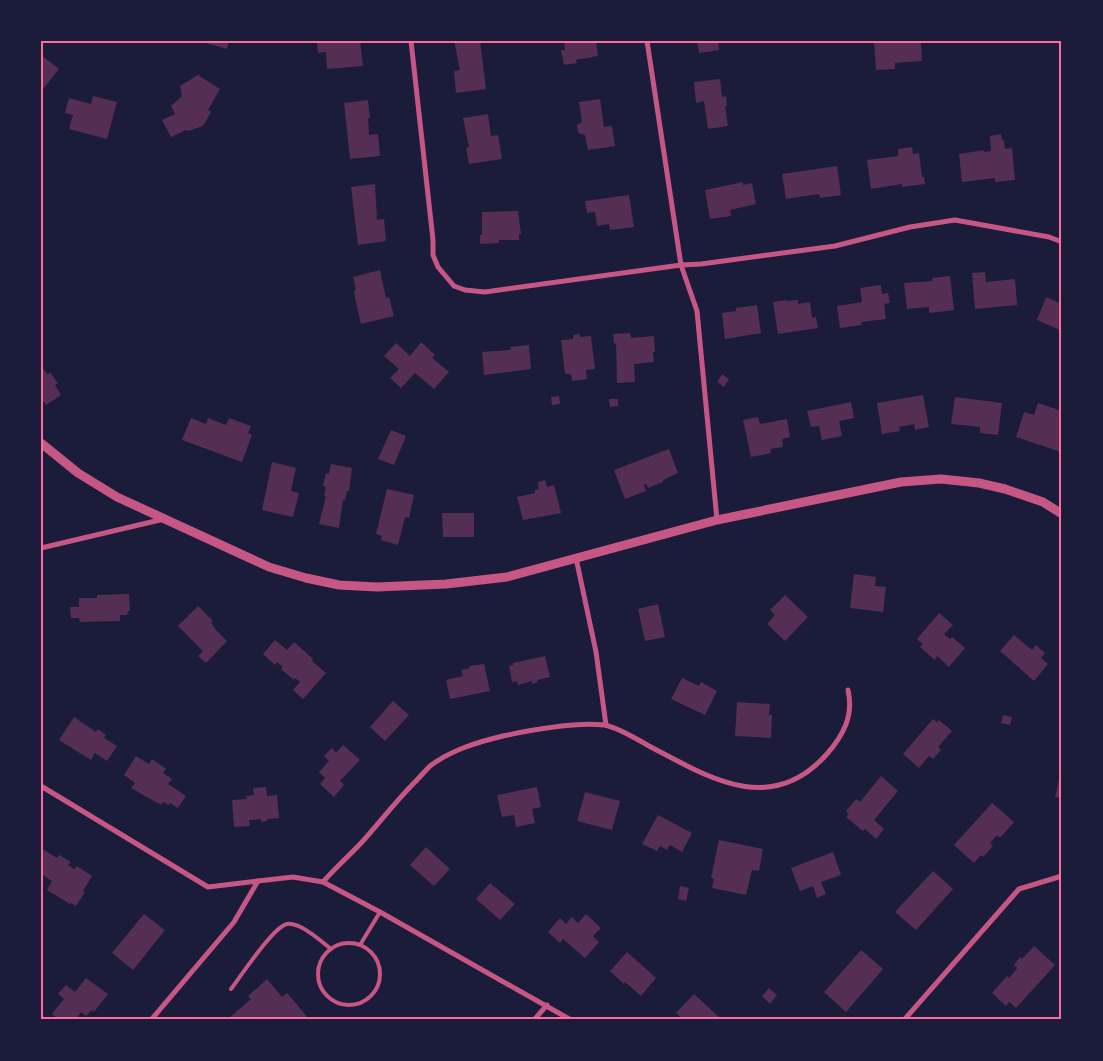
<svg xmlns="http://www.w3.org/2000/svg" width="1103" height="1061" viewBox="0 0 1103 1061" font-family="'Archivo Narrow',sans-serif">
  <rect width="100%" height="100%" fill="#1b1b3a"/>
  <!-- building -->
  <g fill="#542f53">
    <path d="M199 41H229L227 49Z"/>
    <path d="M317 41H360L363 66 327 69 326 52 318 53Z"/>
    <path d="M454 41H480L486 89 456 93 454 71 460 70Z"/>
    <path d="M564 41H596L598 56 576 60 577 63 564 65 561 50H565Z"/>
    <path d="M697 41H718L719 50 699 53Z"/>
    <path d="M874 41H921L922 61 895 63V69L876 70Z"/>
    <path d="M41 55 59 69 44 88 41 86Z"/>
    <path d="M198 75 220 89 208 110 211 112 203 126 188 131 186 130 171 137 162 120 175 114 171 106 182 96 180 86Z"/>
    <path d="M720 79 722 97 726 96 727 106H725L728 126 708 129 704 101 696 103 694 82Z"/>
    <path d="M93 96 117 102 107 139 69 129 73 115 65 113 69 98 91 104Z"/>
    <path d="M600 99 604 127 612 126 615 146 588 150 585 135 578 133 577 125 582 122 579 102Z"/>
    <path d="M368 100 370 118H368L369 135 378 134 380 156 350 159 344 103Z"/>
    <path d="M488 114 491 136 498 135 502 159 469 164 466 148 469 147 463 118Z"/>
    <path d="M1001 134 1002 140H1004L1005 149 1012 148 1015 180 995 182V178L962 182 959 154 984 150V152L991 151 990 136Z"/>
    <path d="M912 147 913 154 919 153 922 177H924L925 184 902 187V184L871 189 867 160 898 156V149Z"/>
    <path d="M837 166 841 195 820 198 819 194 786 199 782 174Z"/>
    <path d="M743 182V185L752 183 756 204 730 210 731 216 710 219 705 190Z"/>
    <path d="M375 184 377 220 384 219 386 241 358 245 351 187Z"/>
    <path d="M629 195 634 227 610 230 609 224 597 226 595 212 587 213 585 201Z"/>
    <path d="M518 211 521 234H519V240H499V243L480 244V235H482V212Z"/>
    <path d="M380 270 386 298 389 297 394 316 361 324 355 298 354 291 356 290 353 277Z"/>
    <path d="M985 272 986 282 1015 279 1017 305 975 309 972 273Z"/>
    <path d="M950 276 954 310 929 313V307L907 309 904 283 933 281 932 278Z"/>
    <path d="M881 285 882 294 888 293 890 303 884 304 886 319 861 322 862 325 840 328 837 306 862 302 860 288Z"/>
    <path d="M1046 297 1062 304V331L1037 320Z"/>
    <path d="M787 300V301L798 300V304L810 302 812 318 816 317 818 328 778 334 773 302Z"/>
    <path d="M757 305 761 333 725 339 722 313 736 311V308Z"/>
    <path d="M630 333 631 338 654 336 655 352H653L654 362 634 364 635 382 617 383 616 343 614 344 613 334Z"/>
    <path d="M580 334V337L591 336 595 369 586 370 587 379 572 381 571 374H565L561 340 573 339V335Z"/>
    <path d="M421 342 435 355 432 358 449 372 434 389 415 373 401 388 390 378 399 369 384 356 396 343 410 356Z"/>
    <path d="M529 345 531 369 484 375 482 352 511 350 510 347Z"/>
    <path d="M41 366 48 375 50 372 58 383 55 385 61 395 46 405 41 398Z"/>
    <path d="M722 374 729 379 724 387 717 382Z"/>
    <path d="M923 395 929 427 915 430 914 424 899 427 900 431 882 434 877 403Z"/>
    <path d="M559 396 560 404 552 405 551 397Z"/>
    <path d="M955 397 1002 403 998 435 980 433V427L951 424Z"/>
    <path d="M609 399H618V406L610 407Z"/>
    <path d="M851 402 854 418 839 421 842 436 822 440 819 426 811 427 807 411Z"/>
    <path d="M1038 403 1062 411 1061 452 1016 437 1024 412 1034 415Z"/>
    <path d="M758 417 760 424 787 419 790 437 782 439 783 447 770 449 771 453 751 457 743 420Z"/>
    <path d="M191 418 206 424 208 418 226 425 229 418 251 426 248 433 252 435 242 462 182 440Z"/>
    <path d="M391 430 406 436 394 465 378 459Z"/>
    <path d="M669 449 678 473 663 480V482L648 488 646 484 644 485 646 491 625 499 614 470Z"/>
    <path d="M272 462 296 468 291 491 299 493 293 517 262 510Z"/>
    <path d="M331 464 352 468 349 491H347L345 500H343L339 528 319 524 326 496H324L326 487 323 486 326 473 329 474Z"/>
    <path d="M545 480 547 487 554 485 561 513 523 520 517 497 535 493V490L539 489 538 482Z"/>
    <path d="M387 489 414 495 409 518 405 517 398 545 381 540 382 536 376 534Z"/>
    <path d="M442 513H474V537H443Z"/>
    <path d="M854 574 876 577 875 586 886 587 883 612 850 608Z"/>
    <path d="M129 594 130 611H128L127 615H120V621L80 622 79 618H71L70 607H79V598H97V595Z"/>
    <path d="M785 595 808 617 785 641 767 624 775 615 770 610Z"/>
    <path d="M658 604 665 637 645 641 638 609Z"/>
    <path d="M198 606 213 621 211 622 215 629 227 641 206 663 198 656 203 651 178 626Z"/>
    <path d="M939 613 953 625 944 634 950 639 952 637 965 648 949 667 937 656 935 660 920 647 923 644 917 639Z"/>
    <path d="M1014 635 1032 650 1036 645 1045 653 1041 658 1048 664 1034 681 1000 651Z"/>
    <path d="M275 640 287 650 294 642 313 659 312 661 326 673 303 699 293 690 300 682 295 678 294 680 281 669 283 667 277 662 275 665 263 654Z"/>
    <path d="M545 656 550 677 537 680 538 682 532 684V681L518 685 517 681 512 682 509 666 513 665V663Z"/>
    <path d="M484 664 490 691 450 699 446 680 463 676 461 670 470 668 469 666Z"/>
    <path d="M682 678 699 686 701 682 717 691 705 715 671 699Z"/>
    <path d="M393 701 409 715 385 741 370 727Z"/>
    <path d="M737 702 770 704 769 715H772L771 738 735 736Z"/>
    <path d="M1003 715 1012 717 1010 725 1001 723Z"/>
    <path d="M74 717 96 732 98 729 106 735 104 738 117 746 107 761 95 753 91 760 59 740Z"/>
    <path d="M933 719 937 722 939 720 952 731 938 747 941 750 933 759 929 756 919 768 903 754Z"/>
    <path d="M343 745 360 760 340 781 344 785 334 797 320 784 325 778 319 772 329 761 324 756 332 748 336 753Z"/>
    <path d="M136 756 149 764 152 759 166 769 163 773 172 779 168 784 186 796 178 808 170 803 169 805 163 802 161 805 131 788 135 783 124 775Z"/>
    <path d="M1061 772H1062V798L1055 797Z"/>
    <path d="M881 776 898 791 874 820 884 829 876 839 865 829 863 831 846 817 849 814 846 811 856 799 860 802Z"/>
    <path d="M266 787 267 796 277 795 279 818 267 819V821L261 822V819L249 820 250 826 234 827 232 800 247 799 246 796 254 795 253 788Z"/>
    <path d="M537 787 541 807 532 809 535 823 516 827 514 815 502 817 497 795Z"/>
    <path d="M585 792 620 801 612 830 577 821Z"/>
    <path d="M992 803 1014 822 1001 837 996 836 990 843 993 846 983 857 981 855 974 863 954 845Z"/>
    <path d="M658 815 692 833 682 852 670 845 667 850 660 846 657 851 642 844Z"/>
    <path d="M719 840 763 849 759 871 752 870 746 895 712 888 714 879 711 878Z"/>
    <path d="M426 847 450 869 434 886 410 865Z"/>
    <path d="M41 848 57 858 59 855 71 862 68 865 74 869 77 866 92 876 83 891 85 892 76 906 71 903 70 904 47 890 52 881 41 874Z"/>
    <path d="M833 852 841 875 821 882 826 894 817 898 813 886 800 891 791 868Z"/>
    <path d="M933 871 953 889 916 930 895 912Z"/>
    <path d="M490 883 515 904 500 920 476 899Z"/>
    <path d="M680 886 689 888 686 901 678 899Z"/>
    <path d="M144 914 165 930 133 970 112 953Z"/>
    <path d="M586 914 601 928 593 936 599 942 585 958 563 939 560 943 548 932 560 918 566 924 572 917 578 923Z"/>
    <path d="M1034 946 1055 965 1016 1008 1009 1002 1006 1006 992 993 1007 976 1009 978 1016 970 1017 968 1014 965 1020 957 1022 959Z"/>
    <path d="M861 950 883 969 846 1012 824 992Z"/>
    <path d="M627 952 656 978 641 996 625 982 624 984 610 971Z"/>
    <path d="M86 978 108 994 94 1012 92 1010 86 1016 81 1012 75 1020H59L52 1014 64 999 58 994 66 985 75 992Z"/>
    <path d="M267 979 282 997 287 993 310 1020H268L264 1016 260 1020H232L230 1017 251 999 248 996Z"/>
    <path d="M769 988 777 995 770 1004 762 996Z"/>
    <path d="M694 994 722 1020H684L676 1013Z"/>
  </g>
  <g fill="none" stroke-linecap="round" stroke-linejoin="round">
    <!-- service -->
    <g stroke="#c65784" stroke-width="4">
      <circle cx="349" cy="974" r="31"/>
      <path d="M360 945 380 912"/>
      <path d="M231 989C241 976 273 927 287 924 300 922 321 941 331 949"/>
    </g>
    <!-- minor -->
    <g stroke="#c65784" stroke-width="5">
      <path d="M411 41 433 240V255L438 267 454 286 465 290 485 292 681 265 701 264 835 246 910 227 955 220 1049 237 1062 242"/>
      <path d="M647 41 681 265 697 311 717 520"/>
      <path d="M41 548 164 519"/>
      <path d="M576 558 596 652 606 725"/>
      <path d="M41 786 208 887 258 881"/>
      <path d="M323 882 380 912 571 1020"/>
      <path d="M151 1020 234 922 258 881 293 877 323 882C335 868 349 856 362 842 380 822 396 801 415 782 420 777 425 771 430 766 451 750 478 742 503 736 531 730 576 722 604 725 617 727 637 739 649 746 708 777 770 817 826 755 843 736 854 716 848 690"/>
      <path d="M534 1020 547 1005"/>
      <path d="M904 1020 1019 889 1062 876"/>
    </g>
    <!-- tertiary -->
    <path stroke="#c65784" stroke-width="9" d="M41 443 78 473 117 497 269 567 306 578 339 585 377 587 446 584 507 577 717 520 901 482 941 479 979 483 1005 489 1043 502 1062 514"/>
  </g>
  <!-- border -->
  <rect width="1103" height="1061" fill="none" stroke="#1b1b3a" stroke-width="85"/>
  <rect x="42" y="42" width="1018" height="976" fill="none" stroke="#ff6b9d" stroke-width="2"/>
</svg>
